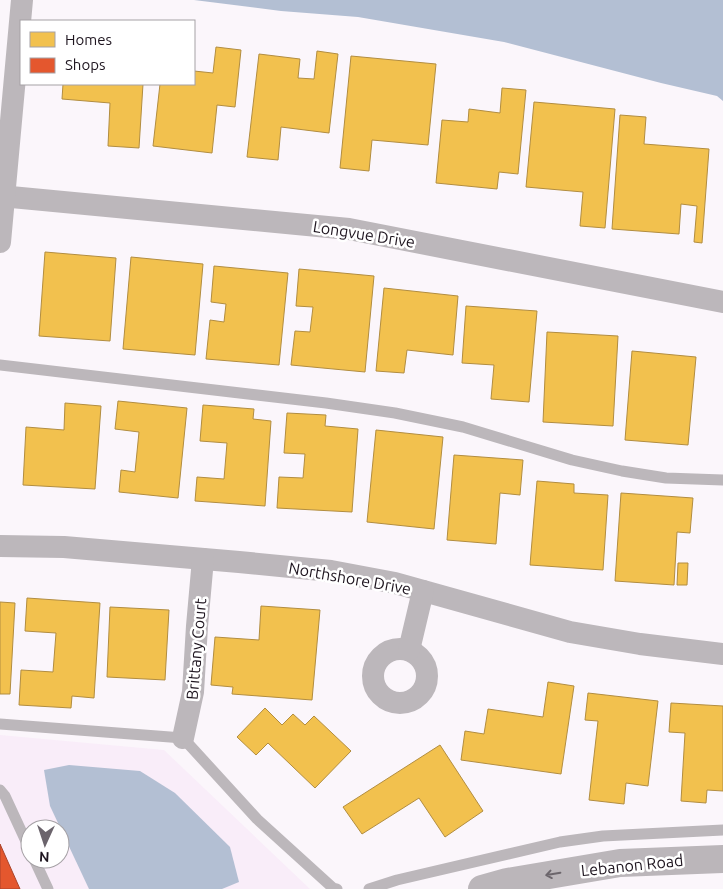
<svg xmlns="http://www.w3.org/2000/svg" width="723" height="889" viewBox="0 0 723 889" font-family="Ubuntu,sans-serif">
  <rect width="100%" height="100%" fill="#fbf6fb"/>
  <!-- commercial -->
  <path fill="#f9edf9" fill-rule="evenodd" d="M0 735 164 750 310 889H0ZM30 829H60V859H30Z"/>
  <!-- water -->
  <g fill="#b3bfd3">
    <path d="M194 0H723V101L717 96 661 83 504 42 358 17 281 11Z"/>
    <path d="M69 765 140 771 175 793 230 847 239 882 222 889H89L50 806 44 770Z"/>
  </g>
  <!-- homes -->
  <g fill="#f2c14e" stroke="#b28d40">
    <path d="M216 47 241 50 235 107 217 105 212 153 153 146 160 84H194V71L213 73Z"/>
    <path d="M317 51 338 54 329 133 281 127 278 160 247 157 259 54 300 59 298 78 314 79Z"/>
    <path d="M351 56 436 64 428 145 372 140 369 171 340 168Z"/>
    <path d="M63 84H143L139 148 108 146 110 103 62 99Z"/>
    <path d="M502 88 526 90 518 174 499 172 497 189 436 183 442 120 468 122 469 109 500 113Z"/>
    <path d="M534 102 615 109 605 228 580 226 583 192 526 187Z"/>
    <path d="M620 115 646 117 644 144 709 149 702 243 694 242 697 206 681 204 679 234 612 229Z"/>
    <path d="M45 252 116 258 110 341 39 336Z"/>
    <path d="M131 257 203 264 195 355 123 349Z"/>
    <path d="M214 266 288 273 279 365 206 359 210 320 224 322 226 304 211 302Z"/>
    <path d="M299 269 374 276 365 372 291 365 295 331 310 332 313 307 296 306Z"/>
    <path d="M384 288 458 296 453 355 407 350 404 373 376 371Z"/>
    <path d="M466 306 537 311 529 402 491 399 494 365 462 363Z"/>
    <path d="M547 332 618 336 613 426 543 422Z"/>
    <path d="M632 351 696 357 688 445 625 440Z"/>
    <path d="M118 401 187 408 178 498 119 492 121 470 135 472 139 432 115 429Z"/>
    <path d="M65 403 101 406 95 489 23 485 26 427 64 430Z"/>
    <path d="M203 405 254 409 253 419 271 421 265 506 195 501 197 477 224 479 227 443 200 441Z"/>
    <path d="M287 413 326 415 325 426 358 429 352 512 277 508 279 477 303 478 305 454 284 453Z"/>
    <path d="M376 430 443 437 434 529 367 522Z"/>
    <path d="M454 455 523 460 520 495 500 493 496 544 447 540Z"/>
    <path d="M537 481 574 484V493L608 495 603 570 530 565Z"/>
    <path d="M621 493 693 498 690 533 677 532 674 585 615 581Z"/>
    <path d="M678 563H688L687 585H677Z"/>
    <path d="M27 598 100 603 94 698 72 696 71 708 19 705 21 670 53 672 56 633 25 631Z"/>
    <path d="M0 602 15 603 10 694H0Z"/>
    <path d="M261 606 320 610 312 700 232 694 233 687 211 685 215 637 259 640Z"/>
    <path d="M110 607 169 610 165 680 107 677Z"/>
    <path d="M548 682 574 686 561 774 461 760 465 731 484 734 488 709 543 717Z"/>
    <path d="M588 693 658 701 648 786 626 783 624 804 589 800 598 721 585 720Z"/>
    <path d="M671 703 723 706V791L707 790 706 803 681 801 685 733 669 732Z"/>
    <path d="M265 708 282 725 293 714 305 725 314 716 351 751 315 788 268 743 256 755 237 737Z"/>
    <path d="M440 745 483 811 445 837 419 798 362 834 343 807Z"/>
  </g>
  <!-- shops -->
  <path fill="#e4572e" stroke="#a9432a" d="M0 844 20 889H0Z"/>
  <g fill="none" stroke-linecap="round" stroke-linejoin="round">
    <!-- service -->
    <g stroke="#bcb7bb" stroke-width="11">
      <path d="M0 365 326 403 395 413 463 427 572 460 622 471 666 478 723 480"/>
      <path d="M0 724 183 738 257 819 333 888 337 889"/>
      <path d="M0 790 5 796 30 850"/>
      <path d="M34 859 48 889"/>
      <path d="M369 889 397 880 560 842 603 836 723 830"/>
    </g>
    <!-- minor -->
    <g stroke="#bcb7bb" stroke-width="22">
      <path d="M0 196 349 229 723 302"/>
      <path d="M0 242 22 0"/>
      <path d="M0 546 64 547 239 562 331 571 395 583 570 632 640 644 723 654"/>
      <circle cx="400" cy="676" r="27"/>
      <path d="M409 650 423 591"/>
      <path d="M183 738 193 692 197 626 203 559"/>
    </g>
    <!-- secondary -->
    <path stroke="#bbb6ba" stroke-width="28" d="M482 889 507 882 620 863 723 859"/>
  </g>
  <!-- one-way arrows -->
  <defs><path id="oneway-shaft" d="M-6 0H5M1.5-3L5.5 0L1.5 3" fill="none" stroke-width="1.6" stroke-linecap="round" stroke-linejoin="round" transform="scale(1.25)"/></defs>
  <use stroke="#6c666c" href="#oneway-shaft" transform="translate(553 874) rotate(170)"/>
  <g text-anchor="middle" dominant-baseline="central" stroke-width="5" stroke-linejoin="round" paint-order="stroke">
    <!-- street labels -->
    <g font-size="16" fill="#1e151f" stroke="#fff">
      <text transform="translate(364 234) rotate(9)">Longvue Drive</text>
      <text transform="translate(350 578) rotate(10)">Northshore Drive</text>
      <text transform="translate(196 649) rotate(-85)">Brittany Court</text>
      <text transform="translate(632 865) rotate(-6)">Lebanon Road</text>
    </g>
  </g>
  <!-- legend -->
  <rect x="20" y="20" width="175" height="65" fill="#ffffff" stroke="#a5a1a5"/>
  <rect x="30" y="32" width="25" height="15" fill="#f2c14e" stroke="#a5a1a5"/>
  <text x="65" y="45" font-size="15" fill="#1e151f">Homes</text>
  <rect x="30" y="58" width="25" height="15" fill="#e4572e" stroke="#a5a1a5"/>
  <text x="65" y="70" font-size="15" fill="#1e151f">Shops</text>
  <!-- north arrow -->
  <g transform="translate(45 844) rotate(183)"><circle r="24" fill="#ffffff" stroke="#a5a1a5"/>
  <path d="M0-4L9 19L0 12L-9 19Z" fill="#6b646c"/>
  <text y="-8" font-size="14" font-weight="bold" text-anchor="middle" fill="#1e151f">N</text>
  </g>
</svg>
